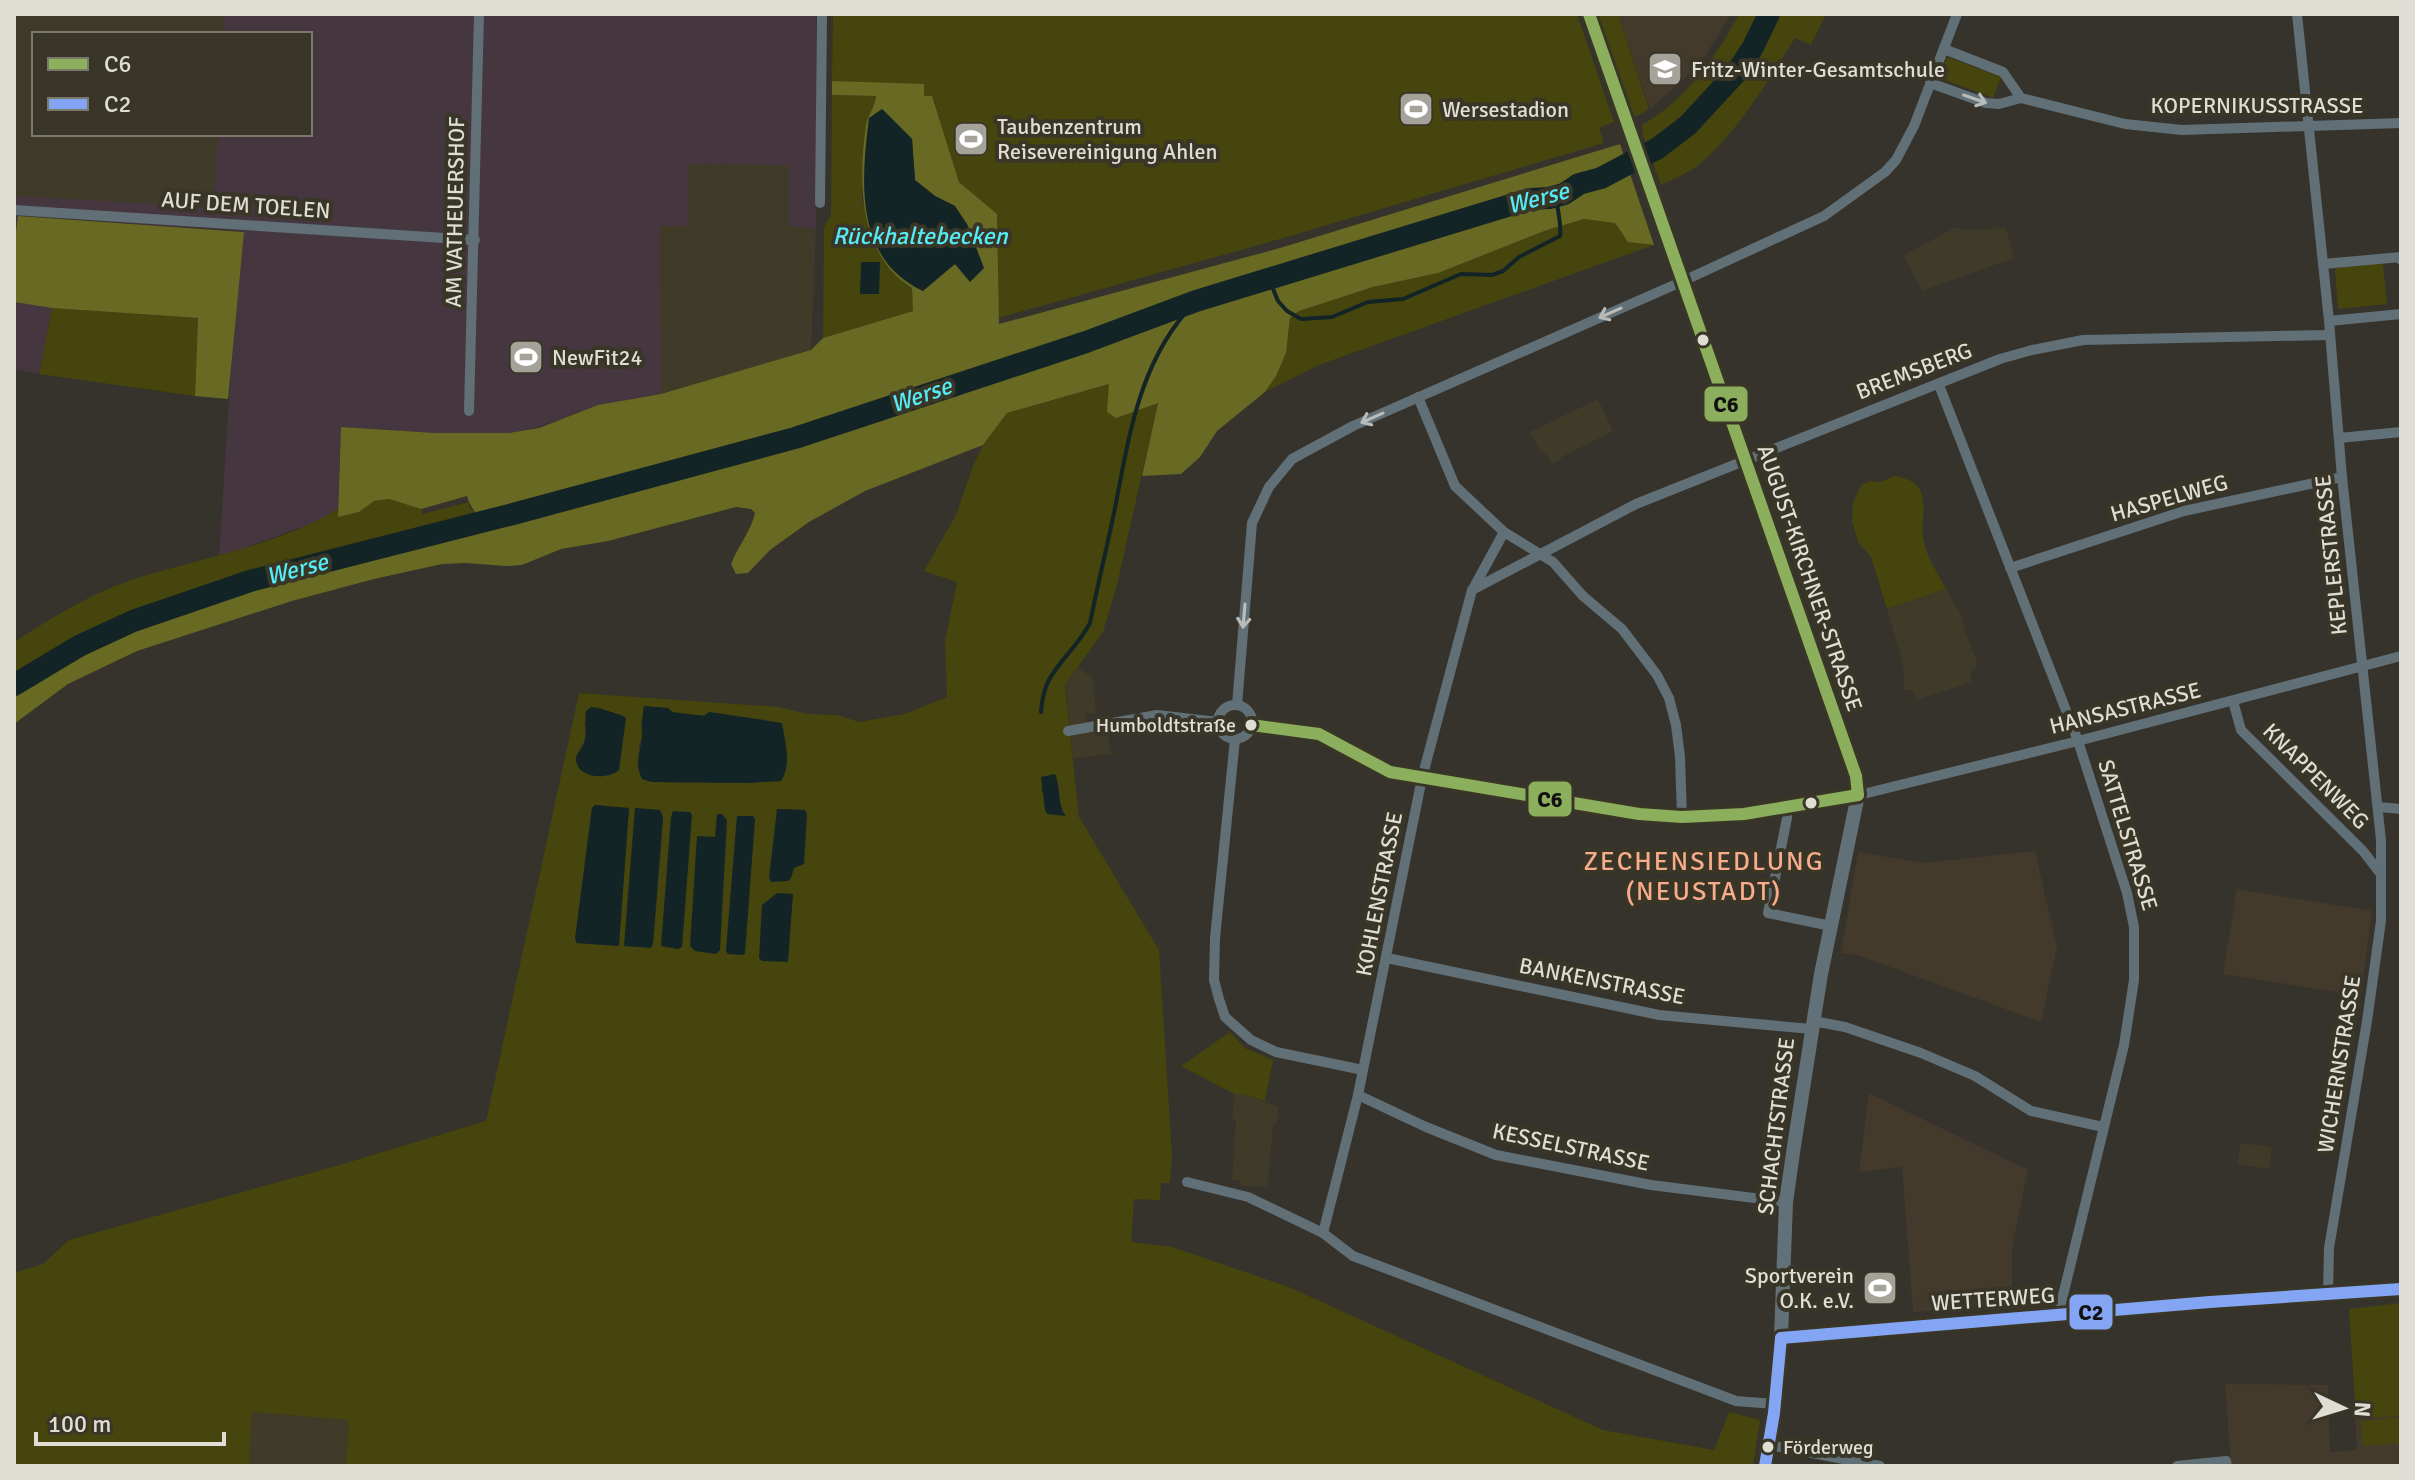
<svg xmlns="http://www.w3.org/2000/svg" width="2415" height="1480" viewBox="0 0 2415 1480" font-family="Signika,sans-serif">
  <rect width="100%" height="100%" fill="#35332b"/>
  <!-- commercial -->
  <g fill="#453640" fill-rule="evenodd">
    <path d="M14 14H816V226L811 350 661 394 598 405 539 427 509 433H435L341 427 338 509 318 521 219 557 234 320 244 231 18 216 14 243ZM34 34H310V134H34Z"/>
    <path d="M14 302 52 308 39 374 14 369Z"/>
  </g>
  <!-- built -->
  <g fill="#3f3b28">
    <path d="M14 14H225L224 34H34V134H218L213 207 14 196Z"/>
    <path d="M689 164 789 165 788 226 815 228 811 350 661 394 660 226H688Z"/>
    <path d="M1956 227 1964 230 2006 228 2014 258 1922 291 1904 255Z"/>
    <path d="M1598 399 1613 431 1561 457V459L1552 464 1547 455 1540 451 1530 432Z"/>
    <path d="M1946 589 1961 614 1964 629 1978 665 1970 672 1973 682 1916 700 1913 690H1904L1903 664 1887 609Z"/>
    <path d="M1078 667 1093 678 1096 713 1086 714 1087 733 1108 731 1111 754 1073 758 1066 685Z"/>
    <path d="M1234 1094H1243L1278 1107 1277 1124H1273L1268 1187 1241 1186V1181L1232 1180 1236 1120H1232Z"/>
    <path d="M2241 1143 2272 1147 2269 1169 2237 1164Z"/>
    <path d="M252 1412 350 1420 346 1466H249Z"/>
  </g>
  <!-- education -->
  <g fill="#443a2b">
    <path d="M1618 14H1731L1705 56 1681 82 1650 109Z"/>
    <path d="M2035 851 2057 947 2041 1022 1860 956 1841 953 1858 852 1923 863Z"/>
    <path d="M2237 889 2372 911 2361 996 2223 974Z"/>
    <path d="M1869 1093 2028 1170 2012 1247V1305L1913 1312 1902 1167 1859 1172Z"/>
    <path d="M2225 1384 2328 1385 2330 1452 2357 1450 2355 1419 2401 1416V1466H2231Z"/>
  </g>
  <!-- green -->
  <g fill="#45450d" fill-rule="evenodd">
    <path d="M833 14H1577L1614 122 1599 128 1604 143 1280 239 998 318 997 214 959 182 932 97 924 96 923 85 832 81Z"/>
    <path d="M1595 14H1618L1649 109 1632 119Z"/>
    <path d="M1739 14H1826L1811 45 1795 38C1767 82 1740 129 1700 164 1689 173 1673 179 1661 185L1643 135 1642 125C1686 100 1716 57 1739 14Z"/>
    <path d="M1947 57 2001 77 1993 98 1940 78Z"/>
    <path d="M832 95 876 96 875 104 867 121 863 159 862 201 903 282 912 288 913 311 823 338 824 227 831 216Z"/>
    <path d="M1584 219 1615 223C1625 241 1634 244 1654 245L1319 365 1265 392C1281 370 1289 345 1290 318L1299 311 1373 287 1438 273 1547 230Z"/>
    <path d="M2383 263 2387 304 2338 309 2335 268Z"/>
    <path d="M52 308 198 318 195 396 39 374Z"/>
    <path d="M1110 384 1158 402 1117 585 1103 632 1065 685 1079 817 1159 950 1172 1155 1170 1183H1161L1160 1200 1134 1199 1131 1242 1172 1247 1289 1287 1603 1430 1714 1450 1729 1412 1760 1420 1753 1466H346L349 1420 252 1412 249 1466H14V1273L43 1264 69 1240 336 1166 486 1121 579 693 779 707 807 714 837 715 859 722 905 714 947 697 945 641 957 582 924 571 956 515 973 466 983 445 1007 413ZM599 707 612 714 623 715 576 756C583 746 588 737 584 724ZM654 707 668 708 672 712C683 714 699 720 709 712L765 720 750 783 652 782 642 779 639 745 642 737 641 722ZM1055 774C1061 788 1057 804 1065 816 1054 813 1044 798 1041 788ZM592 808H629L618 946 577 943 575 939ZM635 809 660 810 663 817 653 944 625 946ZM777 809 805 810 807 814 791 872ZM717 814 716 954 697 837H715ZM737 816H753L728 954 726 951Z"/>
    <path d="M1894 476C1938 482 1918 516 1924 542 1927 558 1939 575 1946 589L1887 609 1871 557 1858 542 1852 521 1853 503 1861 485 1870 481 1881 482Z"/>
    <path d="M389 499 421 509 423 514 469 502V507L479 517C383 542 285 563 190 594 130 614 64 637 14 677V642C50 619 88 595 128 581 198 558 275 547 338 509V516L359 512 373 501Z"/>
    <path d="M1230 1032 1245 1048 1273 1060 1265 1101 1243 1094H1234L1181 1066Z"/>
    <path d="M2401 1303V1416L2356 1419 2349 1309Z"/>
    <path d="M2398 1418 2400 1443 2363 1446 2361 1421Z"/>
  </g>
  <!-- forest -->
  <g fill="#686922" fill-rule="evenodd">
    <path d="M832 81 924 84V96H932L959 182 997 214 999 324 1280 248 1620 144 1654 245 1628 242 1615 223 1584 219 1547 230 1438 273 1373 287 1299 311 1290 318 1286 353 1276 376 1265 392 1217 431 1200 457 1181 474 1142 476 1158 403 1116 418 1107 412 1109 384 1007 413 983 445 865 491 809 522 770 550 748 573 736 574 731 564C738 546 751 531 755 513L751 509 736 507 608 541 561 549 522 565 506 566 465 563 442 564 374 579 292 601 137 651 68 684 14 724V693C72 648 143 626 212 604 301 575 391 551 481 528 479 512 471 511 467 496L421 509 389 499 374 501 359 512 338 517 341 427 435 433H509L539 428 598 405 661 394 811 350 823 338 913 311 912 288C858 254 858 182 866 125 868 115 875 107 876 96L832 95ZM882 109 912 139 915 180 935 196 955 206 971 281 955 264 936 278Z"/>
    <path d="M18 216 244 232 228 399 195 396 198 318 52 308 14 302V247Z"/>
  </g>
  <!-- water -->
  <g fill="#132426">
    <path d="M882 109 912 139 915 180 935 196 955 206 967 224 984 268 970 282 955 264 923 291C854 259 861 181 869 118Z"/>
    <path d="M861 262H880L879 294H860Z"/>
    <path d="M644 706 668 708 672 712 705 716 709 712 782 723C785 741 792 765 781 781L750 783 652 782 642 779C633 761 642 750 642 733 642 723 642 716 644 706Z"/>
    <path d="M591 707C597 707 623 715 626 718L619 770C608 780 578 779 576 760 576 753 582 749 584 743 588 732 584 722 586 711Z"/>
    <path d="M1055 774C1061 788 1057 806 1066 816L1047 814 1045 810 1041 777Z"/>
    <path d="M595 805 629 808 619 946 577 943 575 939 592 808Z"/>
    <path d="M635 808 660 810 663 817 653 944 651 948 624 946Z"/>
    <path d="M777 809 805 810 807 814 804 864 794 868 791 878 788 881 771 882 769 878Z"/>
    <path d="M673 811 690 812 692 815 682 947 678 949 661 946 671 817Z"/>
    <path d="M717 814H722L727 820 720 950 716 954 695 951 690 946 697 836 715 837Z"/>
    <path d="M737 816H753L755 819 745 953 743 955 728 954 726 951Z"/>
    <path d="M777 893 793 894 788 962 762 961 759 958 762 905Z"/>
  </g>
  <g fill="none" stroke-linecap="round" stroke-linejoin="round">
    <!-- stream -->
    <g stroke="#132426" stroke-width="4">
      <path d="M1269 279 1278 301 1287 311 1301 319 1332 317 1368 302 1403 299 1461 274 1492 275 1503 271 1519 257 1560 236C1562 226 1557 208 1556 196"/>
      <path d="M1041 712C1042 699 1044 686 1052 675 1064 656 1079 644 1090 623 1098 583 1108 543 1116 503 1130 430 1141 357 1196 301"/>
    </g>
    <!-- river -->
    <path stroke="#132426" stroke-width="22" d="M14 685 79 646 133 621 250 581 513 514 795 438 1086 342 1196 301 1530 199 1549 198 1564 194 1579 184 1601 178 1658 148 1688 125 1737 72 1753 47 1769 14"/>
    <!-- street -->
    <g stroke="#616f77" stroke-width="10">
      <path d="M2297 14 2329 321 2342 477 2381 840V921L2367 1021 2329 1248 2328 1293"/>
      <path d="M1944 49 2003 72 2021 98"/>
      <path d="M1930 83 1986 103 1999 104 2021 98 2125 124 2182 130 2401 123"/>
      <path d="M820 203 822 14"/>
      <path d="M14 210 475 240"/>
      <path d="M2323 264 2401 257V260"/>
      <path d="M2329 321 2401 314"/>
      <path d="M1939 385 2078 741 2127 893 2134 927V980L2124 1045 2058 1316"/>
      <path d="M1418 397 1455 486 1504 532 1553 562 1583 596 1622 629 1657 675 1669 698 1676 725 1680 757 1682 817"/>
      <path d="M469 411 479 14"/>
      <path d="M2339 438 2401 432"/>
      <path d="M2010 568 2184 511 2342 477"/>
      <path d="M1473 589 1504 532"/>
      <path d="M2233 701 2241 730 2363 851 2380 873"/>
      <path d="M1237 705 1252 523 1269 487 1292 459 1353 426 1681 282 1824 216 1885 172 1896 160 1914 126 1957 14"/>
      <circle cx="1235" cy="722" r="17"/>
      <path d="M1251 725 1319 734 1390 772 1422 778 1639 814 1682 817 1744 814 1843 799 2078 741 2401 656"/>
      <path d="M1068 731 1157 715 1218 722"/>
      <path d="M1235 739 1215 938 1214 980 1219 999 1225 1017 1251 1040 1276 1052 1363 1070"/>
      <path d="M1787 807V818L1768 913 1831 926"/>
      <path d="M2378 807 2401 809"/>
      <path d="M1387 958 1659 1015 1811 1029"/>
      <path d="M1813 1021 1845 1027 1921 1053 1975 1076 2031 1111 2103 1127"/>
      <path d="M1358 1095 1426 1127 1496 1155 1651 1185 1786 1202"/>
      <path d="M1187 1182 1248 1197 1323 1233 1353 1256 1736 1401 1774 1404"/>
      <path d="M1323 1233 1358 1095 1422 778 1472 590 1636 504 2000 359 2032 350 2083 340 2329 335"/>
      <path d="M1769 1445 1880 1466"/>
      <path d="M1765 1466 1774 1413 1781 1338"/>
      <path d="M2177 1466 2226 1461 2227 1466"/>
    </g>
    <!-- secondary -->
    <path stroke="#627178" stroke-width="14" d="M1589 14 1856 776 1858 795 1821 974 1794 1146 1786 1202 1781 1338 2210 1302 2401 1289"/>
    <!-- bus-1 casing -->
    <g stroke="#393627" stroke-width="18">
      <g id="bus-1">
        <path d="M1589 14 1856 776 1858 795"/>
        <path d="M1251 725 1319 734 1390 772 1639 814 1682 817 1744 814 1858 795"/>
      </g>
    </g>
    <!-- bus-2 casing -->
    <g stroke="#393627" stroke-width="18">
      <g id="bus-2">
        <path d="M1781 1338 2210 1302 2401 1289"/>
        <path d="M1765 1466 1774 1413 1781 1338"/>
      </g>
    </g>
    <!-- bus-1 -->
    <use href="#bus-1" stroke="#8caf5d" stroke-width="12"/>
    <!-- bus-2 -->
    <use href="#bus-2" stroke="#84a5f3" stroke-width="12"/>
  </g>
  <!-- one-way arrows -->
  <defs><path id="oneway-shaft" d="M-6 0H5M1.5-3L5.5 0L1.5 3" fill="none" stroke-width="1.6" stroke-linecap="round" stroke-linejoin="round" transform="scale(2)"/></defs>
  <g stroke="#b9bcb8">
    <use href="#oneway-shaft" transform="translate(1975 99) rotate(19)"/>
    <use href="#oneway-shaft" transform="translate(1610 313) rotate(156)"/>
    <use href="#oneway-shaft" transform="translate(1372 418) rotate(156)"/>
    <use href="#oneway-shaft" transform="translate(1244 616) rotate(95)"/>
  </g>
  <!-- icons -->
  <defs>
    <g id="school-square" transform="scale(1.8)"><rect x="-9" y="-9" width="18" height="18" rx="4" fill="#a4a299" stroke="#393627"/><path d="M0-5L7-2L0 1L-7-2ZM-4 1L0 2.5L4 1V4Q0 6-4 4Z" fill="#fff"/></g>
    <g id="stadium-square" transform="scale(1.8)"><rect x="-9" y="-9" width="18" height="18" rx="4" fill="#a4a299" stroke="#393627"/><path d="M0-5a6.5 5 0 1 0 0 10a6.5 5 0 1 0 0-10ZM-3.5-1.8h7v3.6h-7Z" fill="#fff"/></g>
  </defs>
  <g fill-rule="evenodd">
    <use href="#school-square" x="1665" y="69"/>
    <use href="#stadium-square" x="1416" y="109"/>
    <use href="#stadium-square" x="971" y="139"/>
    <use href="#stadium-square" x="526" y="357"/>
    <use href="#stadium-square" x="1880" y="1288"/>
  </g>
  <!-- markers -->
  <g fill="#dfddd4" stroke="#393627" stroke-width="3">
    <circle cx="1703" cy="340" r="7"/>
    <circle cx="1251" cy="725" r="7"/>
    <circle cx="1811" cy="803" r="7"/>
    <circle cx="1768" cy="1447" r="7"/>
  </g>
  <g text-anchor="middle" dominant-baseline="central" stroke-width="8" stroke-linejoin="round" paint-order="stroke">
    <!-- bus labels -->
    <g font-size="20" fill="#dfddd4" stroke="#393627" text-anchor="end">
      <text x="1236" y="725">Humboldtstraße</text>
      <text x="1783" y="1447" text-anchor="start">Förderweg</text>
    </g>
    <!-- poi labels -->
    <g font-size="22" fill="#dfddd4" stroke="#393627" text-anchor="start">
      <text x="1691" y="69">Fritz-Winter-Gesamtschule</text>
      <text x="1442" y="109">Wersestadion</text>
      <text x="997" y="126">Taubenzentrum<tspan x="997" dy="25">Reisevereinigung Ahlen</tspan></text>
      <text x="552" y="357">NewFit24</text>
      <text x="1854" y="1275" text-anchor="end">Sportverein<tspan x="1854" dy="25">O.K. e.V.</tspan></text>
    </g>
    <!-- street labels -->
    <g font-size="22" fill="#dfddd4" stroke="#393627">
      <text x="2257" y="105">KOPERNIKUSSTRASSE</text>
      <text transform="translate(246 205) rotate(4)">AUF DEM TOELEN</text>
      <text transform="translate(455 212) rotate(-89)">AM VATHEUERSHOF</text>
      <text transform="translate(1914 371) rotate(-21)">BREMSBERG</text>
      <text transform="translate(2169 498) rotate(-16)">HASPELWEG</text>
      <text transform="translate(2331 555) rotate(-96)">KEPLERSTRASSE</text>
      <text transform="translate(1810 578) rotate(71)">AUGUST-KIRCHNER-STRASSE</text>
      <text transform="translate(2125 708) rotate(-14)">HANSASTRASSE</text>
      <text transform="translate(2316 776) rotate(45)">KNAPPENWEG</text>
      <text transform="translate(2128 835) rotate(73)">SATTELSTRASSE</text>
      <text transform="translate(1379 894) rotate(-79)">KOHLENSTRASSE</text>
      <text transform="translate(1602 981) rotate(11)">BANKENSTRASSE</text>
      <text transform="translate(2339 1064) rotate(-81)">WICHERNSTRASSE</text>
      <text transform="translate(1776 1126) rotate(-83)">SCHACHTSTRASSE</text>
      <text transform="translate(1571 1147) rotate(12)">KESSELSTRASSE</text>
      <text transform="translate(1993 1299) rotate(-4)">WETTERWEG</text>
    </g>
    <!-- water labels -->
    <g font-size="24" font-style="italic" fill="#55ebf6" stroke="#393627">
      <text transform="translate(1538 198) rotate(-15)">Werse</text>
      <text x="920" y="236">Rückhaltebecken</text>
      <text transform="translate(921 395) rotate(-19)">Werse</text>
      <text transform="translate(297 569) rotate(-15)">Werse</text>
    </g>
    <!-- quarter labels -->
    <g font-size="26" letter-spacing="2" fill="#f8ac8b" stroke="#393627">
      <text x="1704" y="862">ZECHENSIEDLUNG<tspan x="1704" dy="30">(NEUSTADT)</tspan></text>
    </g>
  </g>
  <g stroke="#393627" stroke-width="3">
    <rect x="1703" y="385" width="46" height="38" rx="8" fill="#8caf5d"/>
    <rect x="1527" y="780" width="46" height="38" rx="8" fill="#8caf5d"/>
    <rect x="2068" y="1293" width="46" height="38" rx="8" fill="#84a5f3"/>
  </g>
  <g font-size="22" text-anchor="middle" font-weight="bold" fill="#111">
    <text x="1726" y="412">C6</text>
    <text x="1550" y="807">C6</text>
    <text x="2091" y="1320">C2</text>
  </g>
  <!-- border -->
  <rect width="2415" height="1480" fill="none" stroke="#dfddd4" stroke-width="32"/>
  <!-- legend -->
  <rect x="32" y="32" width="280" height="104" fill="#393627" stroke="#7b796c" stroke-width="2"/>
  <rect x="48" y="58" width="40" height="12" fill="#8caf5d" stroke="#7b796c" stroke-width="2"/>
  <text x="104" y="72" font-size="24" fill="#dfddd4">C6</text>
  <rect x="48" y="98" width="40" height="12" fill="#84a5f3" stroke="#7b796c" stroke-width="2"/>
  <text x="104" y="112" font-size="24" fill="#dfddd4">C2</text>
  <!-- north arrow -->
  <g transform="translate(2343 1408) rotate(94)" stroke="#393627" stroke-width="6" paint-order="stroke">
  <path d="M0-6L14 30L0 20L-14 30Z" fill="#dfddd4"/>
  <text y="-12" font-size="22" font-weight="bold" text-anchor="middle" fill="#dfddd4">N</text>
  </g>
  <!-- scale -->
  <path d="M36 1432v12h188v-12" fill="none" stroke="#dfddd4" stroke-width="4"/>
  <text x="48" y="1432" font-size="24" fill="#dfddd4" stroke="#393627" stroke-width="6" paint-order="stroke">100 m</text>
</svg>
